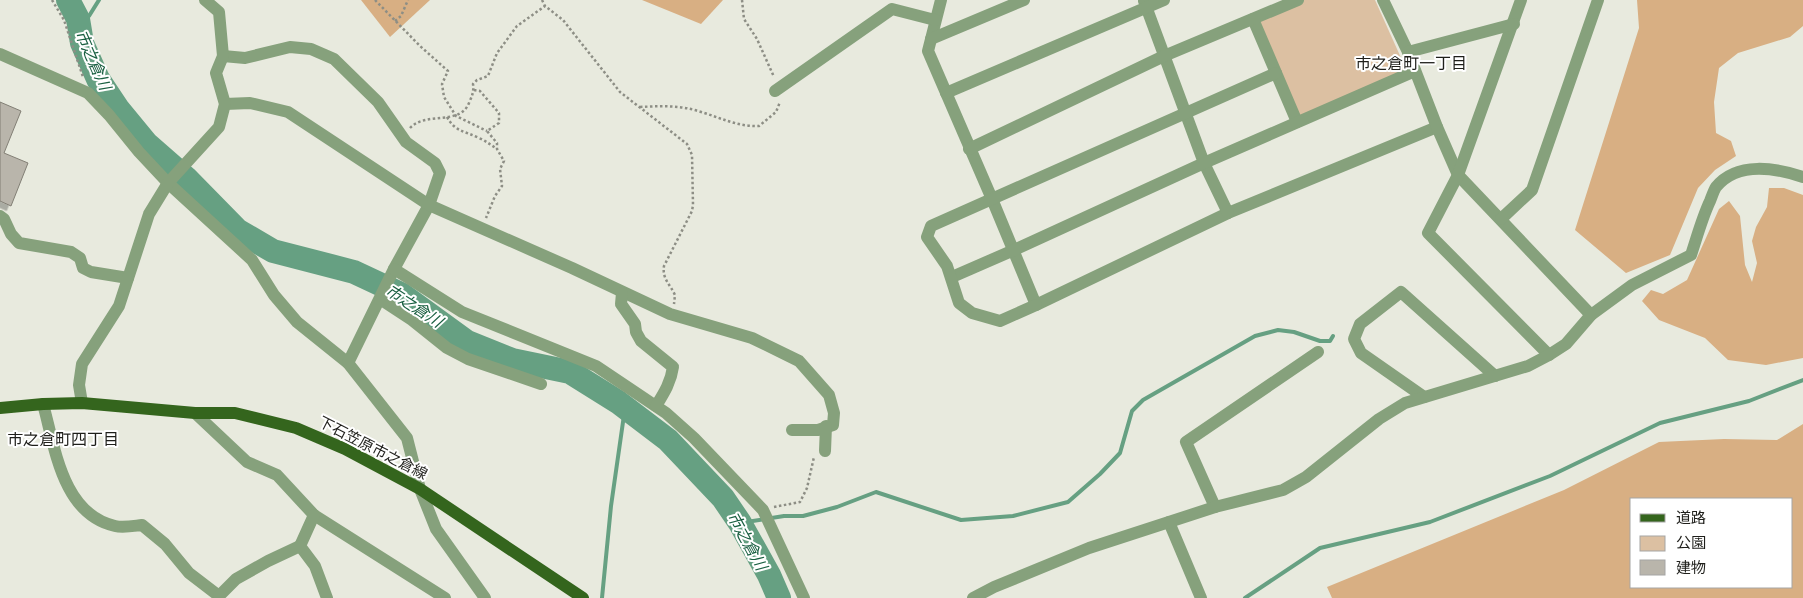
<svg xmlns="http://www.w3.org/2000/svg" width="1803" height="598" viewBox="0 0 1803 598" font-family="Bitter,'Noto Sans JP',serif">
  <defs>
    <filter id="shadow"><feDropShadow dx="-4.5" dy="4.5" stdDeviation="0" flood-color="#0004"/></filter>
  </defs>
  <rect width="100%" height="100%" fill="#e8eade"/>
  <!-- green -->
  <path fill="#dcc0a2" d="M1300 0H1375L1406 69 1301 119 1257 17Z"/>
  <!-- forest -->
  <g fill="#d8af83" fill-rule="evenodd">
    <path d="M361 0H430L390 37Z"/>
    <path d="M642 0H723L701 24Z"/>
    <path d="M1637 0H1803V26L1790 37 1738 53 1719 68 1714 102 1716 133 1731 141 1736 156 1715 170 1698 188 1670 255 1626 273 1575 230 1639 28Z"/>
    <path d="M1769 188H1784L1803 195V358L1766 365 1728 360 1705 338 1659 320 1642 301 1651 290 1663 294 1687 280 1719 209 1729 201 1740 216 1745 265 1752 282 1757 263 1752 241 1756 227 1767 207Z"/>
    <path d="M1803 424V598H1332L1327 587 1564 490 1659 442 1724 439 1777 440ZM1632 499H1792V587H1632Z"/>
  </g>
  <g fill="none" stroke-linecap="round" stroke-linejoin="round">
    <!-- stream -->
    <g stroke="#66a082" stroke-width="4">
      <path d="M78 19 89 16 99 0"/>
      <path d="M740 523 784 516H803L837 507 876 492 961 520 1013 516 1068 502 1100 474 1120 453 1132 411 1143 400 1255 336 1278 330 1294 332 1320 341H1330L1333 336"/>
      <path d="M602 598 611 506 625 408"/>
      <path d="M1245 598 1320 548 1430 522 1550 476 1660 423 1749 401 1803 380"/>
    </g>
    <!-- river -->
    <path stroke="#66a082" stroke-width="24" d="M68 0 78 19 82 43 98 79 118 109 146 143 186 178 237 230 273 251 354 272 401 294 467 342 512 360 570 372 618 402 668 440 723 498 740 523 769 575 779 598"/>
  </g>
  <!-- building -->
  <path fill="#b9b5ab" stroke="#827f75" filter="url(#shadow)" d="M0 102 21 111 4 153 28 163 11 206 0 201Z"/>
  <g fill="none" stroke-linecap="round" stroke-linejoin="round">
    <!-- path -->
    <g stroke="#8d8e85" stroke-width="2.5" stroke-dasharray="2.5 2.5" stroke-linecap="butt">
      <path d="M52 0 64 20 83 77"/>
      <path d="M375 0 420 46 448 71 442 84 444 97 456 116 487 131"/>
      <path d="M542 0 545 6 563 20 620 92 687 144 692 155 693 205 692 211 664 266C662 279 670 284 675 295L674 304"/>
      <path d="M742 0 744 19 757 39 774 77"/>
      <path d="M395 21 401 16 408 0"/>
      <path d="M474 90 480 91 499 113V123L487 131 497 143V149L504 161 500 169 502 186 495 196 486 218"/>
      <path d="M640 107C659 106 679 105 698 111 719 117 737 127 759 126L776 112 780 102"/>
      <path d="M447 117C455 132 465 131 479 138 486 141 491 145 497 149"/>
      <path d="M410 128C426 111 460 126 469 103 472 96 474 92 473 84L477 80 488 76 497 53 517 26 545 6"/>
      <path d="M774 507 800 502 807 488 814 457"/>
    </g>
    <!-- minor -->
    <g stroke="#86a17c" stroke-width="12">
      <path d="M941 0 928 51 992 199 1036 305 1228 213 1437 127"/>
      <path d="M1383 0 1408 52 1437 127 1458 175 1591 315"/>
      <path d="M1521 0 1458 175 1428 233 1549 355"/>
      <path d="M1144 1 1204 163 1228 213"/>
      <path d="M1253 19 1297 122"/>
      <path d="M931 39 1024 0"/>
      <path d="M1408 52 1514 24"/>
      <path d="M0 54 88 93 109 115 139 152 168 183 252 260 274 295 297 322 348 363 407 438 420 489 436 529 485 598"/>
      <path d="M223 56 245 58 290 47 311 49 334 59 378 102 406 142 435 163 440 173 429 205 394 269 348 363"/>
      <path d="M775 91 892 9 935 20"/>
      <path d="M946 93 1164 0"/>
      <path d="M225 104 250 103 288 112 429 205 572 268 670 314 752 338 799 361 829 395 834 413 833 425 818 430H792"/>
      <path d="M969 149 1164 56 1298 0"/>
      <path d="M0 216 4 219 11 234 19 243 71 252 80 258 83 268 91 272 128 278"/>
      <path d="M1501 219 1532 190 1598 0"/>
      <path d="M394 269 462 312 596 366 666 413 694 438 763 510 804 598"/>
      <path d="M952 277 1014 250 1204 163 1415 71"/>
      <path d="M622 293 621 304 635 324 636 332 641 341 673 367C671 382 664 393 656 406"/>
      <path d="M380 299 412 320 447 348 468 359 541 384"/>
      <path d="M1036 305 1000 321 972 313 959 303 947 266 927 237 931 226 1276 73"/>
      <path d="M1424 397 1361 353 1354 339 1360 324 1401 292 1495 376"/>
      <path d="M82 403 79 385 82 364 119 306 149 214 168 183 219 127 225 104 216 73 223 56 219 12 205 0"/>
      <path d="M43 404C55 447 62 514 115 526 123 528 133 526 142 525L165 544 189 573 219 596 218 598"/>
      <path d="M195 413 247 462 277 475 314 515 445 598"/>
      <path d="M825 451 826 426"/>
      <path d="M1215 507 1186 442 1318 352"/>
      <path d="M314 515 300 546 315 566 327 598"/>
      <path d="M1169 522 1201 598"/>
      <path d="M219 596 236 579 268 561 300 546"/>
      <path d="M973 598 994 587 1089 548 1215 507 1283 490 1306 477 1379 419 1405 403 1528 366 1549 355 1566 344 1591 315 1632 285 1691 255C1697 237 1702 218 1710 201 1712 196 1714 190 1716 187 1737 161 1776 168 1803 177"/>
    </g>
    <!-- major -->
    <path stroke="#34651d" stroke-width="12" d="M0 408 43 404 82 403 195 413H235L296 428 345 449 420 489 583 598"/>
  </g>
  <g text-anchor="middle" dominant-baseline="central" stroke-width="4" stroke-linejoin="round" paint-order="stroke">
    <!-- street labels -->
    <g font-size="15" fill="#1f1f1b" stroke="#fff">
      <text transform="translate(373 448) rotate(27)">下石笠原市之倉線</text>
    </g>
    <!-- water labels -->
    <g font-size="16" font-style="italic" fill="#1b6042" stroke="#fff">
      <text transform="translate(93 60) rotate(66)">市之倉川</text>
      <text transform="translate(414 306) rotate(33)">市之倉川</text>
      <text transform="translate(747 541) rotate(61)">市之倉川</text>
    </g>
    <!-- neighbourhood labels -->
    <g font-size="16" fill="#1f1f1b" stroke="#fff">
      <text x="1411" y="63">市之倉町一丁目</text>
      <text x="63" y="439">市之倉町四丁目</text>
    </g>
  </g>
  <!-- legend -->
  <rect x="1630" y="498" width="162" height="90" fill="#ffffff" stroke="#a5a5a4"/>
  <rect x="1640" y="514" width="25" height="8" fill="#34651d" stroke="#a5a5a4"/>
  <text x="1676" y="523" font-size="15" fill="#1f1f1b">道路</text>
  <rect x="1640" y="536" width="25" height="15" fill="#dcc0a2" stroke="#a5a5a4"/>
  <text x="1676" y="548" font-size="15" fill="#1f1f1b">公園</text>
  <rect x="1640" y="560" width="25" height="15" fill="#b9b5ab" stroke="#a5a5a4"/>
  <text x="1676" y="573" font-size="15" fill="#1f1f1b">建物</text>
</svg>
